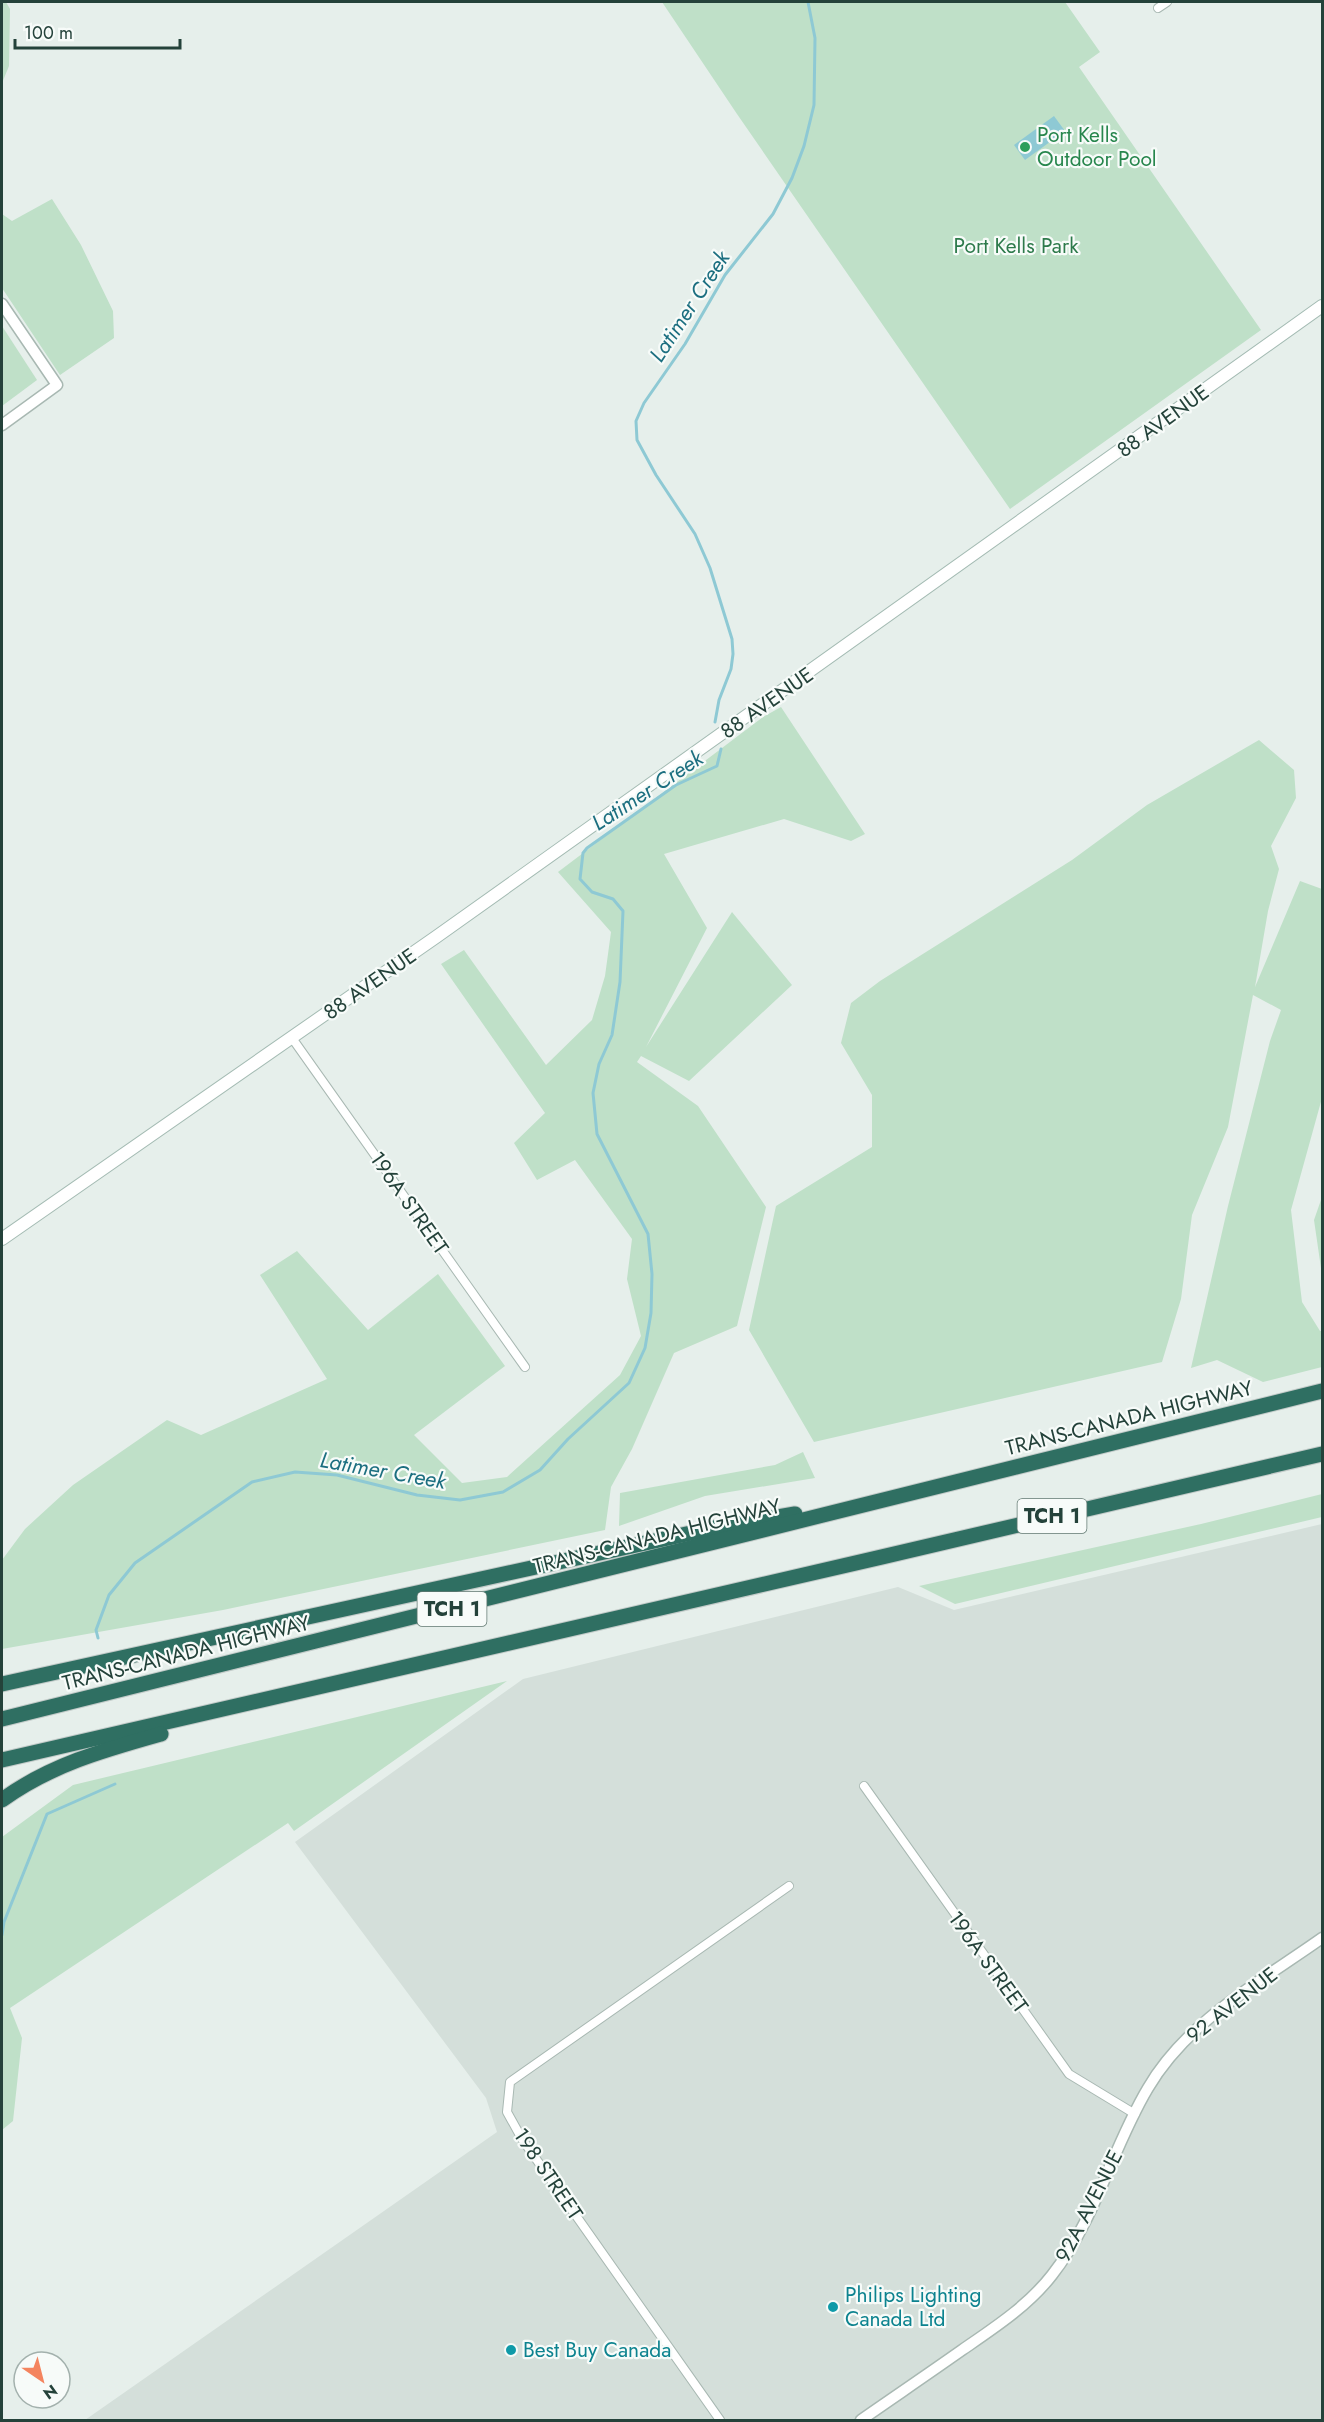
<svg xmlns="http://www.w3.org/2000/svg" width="1324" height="2422" viewBox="0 0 1324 2422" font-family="Jost,sans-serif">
  <rect width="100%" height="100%" fill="#e6efeb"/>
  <!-- built -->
  <path fill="#d4dfda" d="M1322 1524V2420H85L497 2132 486 2098 295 1842 523 1679 898 1587 954 1610Z"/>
  <!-- green -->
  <g fill="#bfe0c8">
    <path d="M2 2H6L10 9 9 66 2 83Z"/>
    <path d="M662 2H1065L1100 52 1079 67 1261 330 1010 509 737 114Z"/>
    <path d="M52 199 81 245 113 311 114 338 60 375 2 288V214L12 221Z"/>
    <path d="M2 326 37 380 2 406Z"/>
    <path d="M781 707 865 834 851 841 784 819 664 854 707 928 646 1047 732 912 792 985 689 1081 641 1056 637 1062 698 1106 766 1207 737 1326 674 1353 632 1449 611 1487 605 1530 223 1610 2 1649V1560L25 1529 73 1485 167 1420 201 1435 327 1379 260 1275 297 1251 368 1330 438 1274 505 1366 414 1435 462 1483 507 1477 620 1375 641 1336 627 1279 632 1239 575 1160 537 1180 514 1143 545 1113 441 964 464 950 546 1065 592 1020 605 976 611 932 558 872 763 717Z"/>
    <path d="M1259 740 1294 770 1296 798 1271 846 1279 869 1268 911 1255 987 1300 881 1322 889V1098L1291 1210 1302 1302 1320 1331H1322V1367L1263 1382 1217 1360 1191 1368 1228 1206 1270 1041 1281 1010 1253 995 1228 1127 1192 1215 1181 1299 1162 1362 814 1442 749 1330 776 1206 872 1147V1095L841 1043 851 1003 880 981 1072 860 1147 805Z"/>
    <path d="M1322 1197V1275L1314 1220Z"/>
    <path d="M803 1452 815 1478 705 1496 619 1526 620 1493 775 1465Z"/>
    <path d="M1322 1494V1517L955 1604 919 1586 1201 1524Z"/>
    <path d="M507 1681 294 1831 288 1823 10 2008 22 2038 13 2121 2 2130V1837L73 1785Z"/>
  </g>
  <!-- water -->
  <path fill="#8ec9d4" d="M1054 116 1065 131 1025 160 1014 145Z"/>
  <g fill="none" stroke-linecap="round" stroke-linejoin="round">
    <!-- stream -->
    <g stroke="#8ec9d4" stroke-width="3">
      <path d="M715 722 719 700 731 669 733 654 732 639 710 568 695 534 656 475 637 440 636 421 644 403 685 344 725 275 773 214 792 178 804 146 814 105 815 38 808 2"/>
      <path d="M98 1638 96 1630 109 1595 135 1563 252 1482 295 1472 337 1475 417 1495 460 1500 503 1492 540 1470 568 1439 629 1383 645 1348 651 1313 652 1274 648 1234 597 1134 593 1093 599 1064 612 1035 620 982 623 911 613 899 592 892 580 879 583 853 587 848 676 785 717 766 721 749"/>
      <path d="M2 1935 4 1922 47 1814 115 1784"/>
    </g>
    <!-- minor casing -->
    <g stroke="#a8b8b2" stroke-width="10">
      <g id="minor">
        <path d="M1158 8 1167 2"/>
        <path d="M292 1038 525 1367"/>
        <path d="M864 1786 1069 2074 1135 2114"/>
        <path d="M720 2420 522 2139 507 2112 510 2082 789 1886"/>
      </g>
    </g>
    <!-- tertiary casing -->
    <g stroke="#a8b8b2" stroke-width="13">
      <g id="tertiary">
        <path d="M2 304 57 385 2 425"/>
        <path d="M861 2420C894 2397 928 2374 962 2350 994 2328 1028 2306 1052 2275 1096 2219 1112 2148 1148 2088 1187 2021 1260 1982 1322 1938"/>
      </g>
    </g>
    <!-- secondary casing -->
    <g stroke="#a4bbb3" stroke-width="14">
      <path id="secondary" d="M2 1239 436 937 1322 306"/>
    </g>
    <!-- motorway casing -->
    <g stroke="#c2cac8" stroke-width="17">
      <g id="motorway">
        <path d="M2 1684 714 1528 795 1514"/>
        <path d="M2 1719 1322 1391"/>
        <path d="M2 1760C443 1662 882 1556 1322 1454"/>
        <path d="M2 1800C50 1765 104 1750 161 1734"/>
      </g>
    </g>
    <!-- minor -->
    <use href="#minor" stroke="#fff" stroke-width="8"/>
    <!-- tertiary -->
    <use href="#tertiary" stroke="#fff" stroke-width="10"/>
    <!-- secondary -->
    <use href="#secondary" stroke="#fff" stroke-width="12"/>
    <!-- motorway -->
    <use href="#motorway" stroke="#2f6f62" stroke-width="15"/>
  </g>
  <!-- markers -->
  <circle fill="#2e9e5b" stroke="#f7fbf9" stroke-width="2" cx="1025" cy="147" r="6"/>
  <g fill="#0f9aa8" stroke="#f7fbf9" stroke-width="2">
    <circle cx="833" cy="2307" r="6"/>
    <circle cx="511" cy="2350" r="6"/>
  </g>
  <g text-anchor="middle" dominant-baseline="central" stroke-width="4.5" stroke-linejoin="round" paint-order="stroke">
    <!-- shield labels -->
    <g fill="#f7fbf9" stroke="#637a73" stroke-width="1.5">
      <rect x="1017.5" y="1499" width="69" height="34" rx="4.5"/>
      <rect x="417.5" y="1592" width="69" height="34" rx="4.5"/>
    </g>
    <g font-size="20" font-weight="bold" fill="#24423a">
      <text x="1052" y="1516">TCH 1</text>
      <text x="452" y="1609">TCH 1</text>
    </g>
    <!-- leisure labels -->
    <g font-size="21" fill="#27864d" stroke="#f7fbf9" text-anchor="start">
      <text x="1037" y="135">Port Kells<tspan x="1037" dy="24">Outdoor Pool</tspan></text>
    </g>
    <!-- park labels -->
    <g font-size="21" fill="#2d7a4b" stroke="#f7fbf9">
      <text x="1016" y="246">Port Kells Park</text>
    </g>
    <!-- street labels -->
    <g font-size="21" fill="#24423a" stroke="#f7fbf9">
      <text transform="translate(1163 421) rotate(-36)">88 AVENUE</text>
      <text transform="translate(767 703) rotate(-35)">88 AVENUE</text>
      <text transform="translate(370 984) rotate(-35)">88 AVENUE</text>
      <text transform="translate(409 1203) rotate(55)">196A STREET</text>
      <text transform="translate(1129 1418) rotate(-14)">TRANS-CANADA HIGHWAY</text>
      <text transform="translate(657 1536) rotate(-14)">TRANS-CANADA HIGHWAY</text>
      <text transform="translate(186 1653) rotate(-14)">TRANS-CANADA HIGHWAY</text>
      <text transform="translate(988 1962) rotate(54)">196A STREET</text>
      <text transform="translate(1232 2005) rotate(-38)">92 AVENUE</text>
      <text transform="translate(548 2174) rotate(56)">198 STREET</text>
      <text transform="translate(1089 2206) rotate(-63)">92A AVENUE</text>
    </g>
    <!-- culture labels -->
    <g font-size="21" fill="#0d838f" stroke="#f7fbf9" text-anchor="start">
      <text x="845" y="2295">Philips Lighting<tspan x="845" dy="24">Canada Ltd</tspan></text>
      <text x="523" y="2350">Best Buy Canada</text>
    </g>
    <!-- water labels -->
    <g font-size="22" font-style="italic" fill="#1c6f80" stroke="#f7fbf9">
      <text transform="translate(689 306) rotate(-57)">Latimer Creek</text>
      <text transform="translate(647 790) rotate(-33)">Latimer Creek</text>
      <text transform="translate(383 1470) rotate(10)">Latimer Creek</text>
    </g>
  </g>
  <!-- border -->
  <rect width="1324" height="2422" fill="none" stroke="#24423a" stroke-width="6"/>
  <!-- north arrow -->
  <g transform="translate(42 2380) rotate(145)"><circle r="28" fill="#f7fbf9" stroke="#a3b1ad" stroke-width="1.5"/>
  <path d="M0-4.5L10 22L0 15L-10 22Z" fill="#f4845f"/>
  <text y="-9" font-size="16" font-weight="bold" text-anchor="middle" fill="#24423a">N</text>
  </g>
  <!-- scale -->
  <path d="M15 39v9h165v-9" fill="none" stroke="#24423a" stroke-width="3"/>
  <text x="24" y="39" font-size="18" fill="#24423a" stroke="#f7fbf9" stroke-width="4.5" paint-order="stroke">100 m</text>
</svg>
